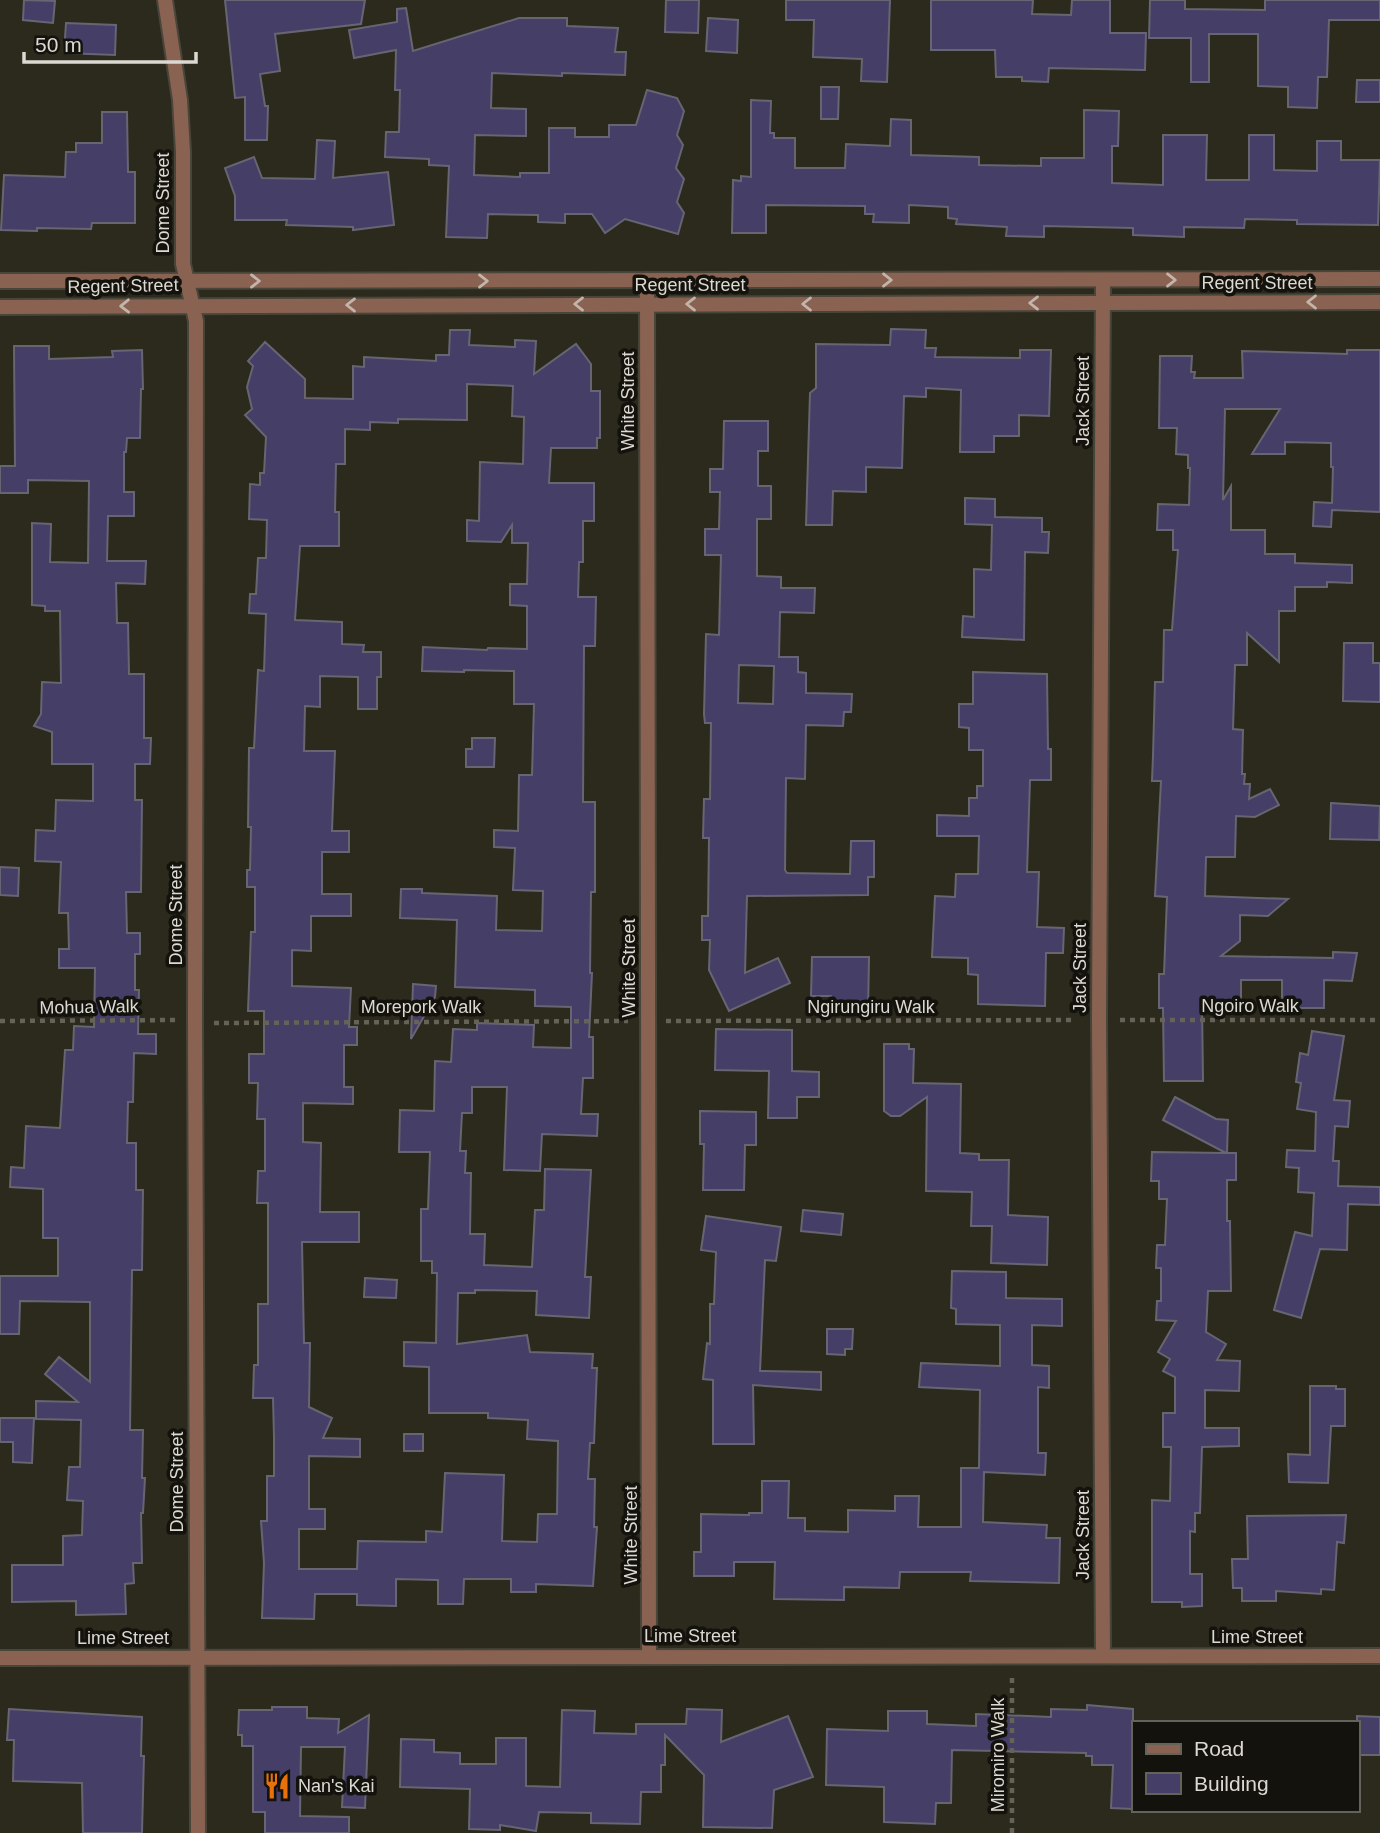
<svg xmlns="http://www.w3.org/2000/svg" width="1380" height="1833" viewBox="0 0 1380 1833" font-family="Helvetica,sans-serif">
  <rect width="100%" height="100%" fill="#2c291d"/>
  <!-- building -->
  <g fill="#453e67" stroke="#676572" stroke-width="2" fill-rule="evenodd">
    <path d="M24 0 55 1 53 23 23 20Z"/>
    <path d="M225 0H365L361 24 275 34 280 71 260 74 265 106H268L267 140H245V97L235 98Z"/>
    <path d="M666 0H699L698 33 665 32Z"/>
    <path d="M786 0H890L887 82 861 81 862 59 813 57 814 20H786Z"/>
    <path d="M931 0H1033L1032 14 1071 15 1072 0H1110V33H1146L1145 70 1049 68 1048 82 1022 81V77H996L995 50H931Z"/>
    <path d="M1150 0H1185V9L1265 10V0H1380V20H1329L1327 77H1318L1317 108 1288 107V87L1258 86V34H1209V82H1191V38H1149Z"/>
    <path d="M406 8 413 51 519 18H567V26L618 28 615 52H626L625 75 562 73V76L492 73 491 108 526 109V136L475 135 474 175 520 177V173H549V128H575V137H609V125H636L647 90 677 98 684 111 677 135 683 145 676 168 684 179 677 202 684 213 678 234 625 219 605 233 592 214H565V223L538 222V215L488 214 487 238 446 237 449 166 429 165V159L385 157 386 132H399L400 90H395L396 50 354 58 349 30 397 22V9Z"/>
    <path d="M708 18 738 20 737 53 706 51Z"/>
    <path d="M66 23 116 25 115 55 64 53Z"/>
    <path d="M1357 80H1380V102H1356Z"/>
    <path d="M821 87H839L838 119H821Z"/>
    <path d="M751 100 771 101 770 133H774V138H795V168H845L846 144 890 146 891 119 911 120V155L979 157V165L1041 166V158H1084V110L1119 111 1118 146H1112V183L1163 185V135H1207L1206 180H1249V135H1274V170L1317 171V141H1341V160H1380L1378 225 1297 224V220L1245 219 1244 228 1184 227V237L1133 235V228L1044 226V237L1006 236 1007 227 956 224 957 219 948 218V207L909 205V223L873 222 874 214H865V206L766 205V233H732L733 180 741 181V176L751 177Z"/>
    <path d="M102 112H127L128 172H135V223H92L91 229 37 228V231L1 230 4 175 65 177 66 152H76V143H102Z"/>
    <path d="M317 140 335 141 333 178 388 172 394 225 353 230V227L286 225 287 220H235V196L225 168 254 157 262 178 315 179Z"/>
    <path d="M891 329 926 330 925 348H936L935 357 1020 358V350H1051L1049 416 1019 415V436H994V452H960L961 390 926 388V397L904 396 902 468 866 467V492L833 491 832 525H806L810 393 816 388V344L890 345Z"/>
    <path d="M450 330H470L469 345 515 347V340L536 341 534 374 576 344 591 364V391H600V438H597V448H551L549 483H594V521H583V562H579L578 597H596L595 646H584L583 802H595V892H591L590 973H592L589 1037H593V1078H583L581 1114H598L597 1136 542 1134 540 1171 504 1170 507 1087H472V1113H462L460 1151H466L465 1173H471L470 1234H485L484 1265 532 1267 535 1210H544L545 1169 591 1170 585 1277H591L589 1318 536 1315 537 1291 475 1290V1293H458L457 1344 527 1335 530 1352 593 1354 592 1368H597L594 1443H590L588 1479H595L594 1527H597L593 1586 536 1584V1592H511V1579H464L463 1604H438V1580L396 1579V1606L357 1605V1594H315L314 1619 262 1618 264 1563 261 1521H267V1476H274V1438L273 1398H253L254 1365H258V1304H268V1203H257L258 1171H265V1119H257L258 1083H249V1054H264V1011H248L251 932H255V887H247V870H250L251 827H248L249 748H254L258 670 264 671 266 614 249 613 250 594H256L258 558H266L267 520 249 519 250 484 260 485V473H264L266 437 245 415 252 409 247 387 253 366 248 361 265 342 305 379V398L353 399V366L364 367V357L436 361V355H449ZM467 384 513 386 512 416 524 417 523 464 480 462 479 521 467 520V541L501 542 512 525V543H528L527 584H510V605L527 606V649L488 648 487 650 423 647 422 671 464 672V670L514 671V704H534L532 775H519L518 831 494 830V847L515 848 513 890 543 891 542 931 496 930 497 896 422 893V889H401L400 918 457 920 455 987 535 990V1006L571 1007V1048L533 1047 534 1025 477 1023V1030L453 1029 451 1062 435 1061 434 1111 400 1110 399 1152H430L428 1209H421V1261H432V1273H437L436 1343 404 1342V1366L429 1367V1413H488V1418L528 1420 527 1439 558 1441 557 1514H538L537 1542 502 1541 504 1475 445 1473 442 1532 426 1531V1542L358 1541 357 1569H299V1529H325V1509H309V1456L360 1457V1439L323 1438 332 1418 309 1407 310 1343H304L302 1242H359V1212H320L321 1143 303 1142V1103L353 1104V1087H344V1045H357V1027H349L351 988 292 986V950L311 951V916H351V894H322V852H349V831H332L335 751H304L305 706 320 707V676L358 677V709H377V677H381V652H363L364 645 342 644V622L295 620 300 546H339V512H335L336 464H345V429L370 430V422L398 423V419L467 420Z"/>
    <path d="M14 346H49V359L113 357 112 351 142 350 143 389H141L140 438H127L126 452H124V492H134V516H108L107 561H146L145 584 116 583 117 623H128L129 674H144V738H151L150 764H135V800H142L141 892H126L127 933H140V954H135V990H139L138 1034H156V1054L134 1053 133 1102H128L127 1143H136V1190H143L142 1270H132L130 1430H143L142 1478H145L143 1513H141L142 1563H133L134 1583 125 1584 126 1614 76 1615V1601L12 1602V1565H63V1536L82 1535 83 1501 67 1500 69 1467H80L81 1420 36 1419V1401L78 1402 45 1374 59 1357 90 1382V1302L20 1301 19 1334H0V1276H58V1238H43V1189L10 1187 11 1167 24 1168 26 1126 60 1128 65 1050H73L74 1026 94 1027 95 968H59V949H69L68 913H59L61 862 35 861 36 830 55 831 56 800 93 801V764H52V732L34 726 41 714 42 682 61 683 60 611H45V606L32 605V523L51 524 50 562 88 563 89 481 28 480V493H0V466H15Z"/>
    <path d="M1347 350H1380V512L1332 510 1331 527 1313 526 1314 502 1332 503 1333 467H1331V443L1285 442V454H1252L1280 409H1225L1223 500 1231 486V530H1265V554H1295V563L1352 565V583L1327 582V587H1295V611H1279V662L1247 633V665H1235L1233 729 1243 730 1242 774H1245L1244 784H1250L1249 799 1270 789 1279 805 1255 817 1236 816 1235 857H1206L1205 896 1288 899 1268 916 1240 915V941L1221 956 1333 958V952L1357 953 1352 981 1324 980V1008H1282V980H1241V1003H1202L1203 1081H1164L1163 1008H1159V974H1164L1167 897 1155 896 1161 781H1152L1153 756 1155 682H1163L1164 630H1172L1178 550H1173V530H1157L1158 504 1189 505 1190 468H1188V455L1176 454 1177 428H1159L1160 356H1192L1191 372H1195L1194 378H1243L1242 351 1347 354Z"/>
    <path d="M724 421H768V451H758V486H771V519H757V576L781 577V588H815L814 613 780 612 779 657H798V672L806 673V693L852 694 851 712H844L843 726 806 725 805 779 786 778 785 870 787 873 850 874 851 841H874V877H868V895L747 896 745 973 778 958 790 983 729 1011 709 970 710 940H702V916H708L709 838H703L704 799H710L711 723H705L704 714 706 634 719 635 721 555H705V529H719L720 492H710V469H723ZM739 665 774 666 773 704 738 703Z"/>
    <path d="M965 498 995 499V517L1042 518V532H1049L1048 553 1025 552 1024 640 962 637 963 616 974 617V569L991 570 992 525 965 524Z"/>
    <path d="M1344 643H1373V663H1380V702L1343 701Z"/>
    <path d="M973 672 1047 674 1048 749H1051V780H1030L1027 872H1039L1037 927 1064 928 1063 953H1046L1045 1006 978 1004V975L968 974V958L932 957 935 896 955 897 956 874H978L979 836H937V815L969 816V798H977V786H983V750H969V728L959 727V704H973Z"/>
    <path d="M472 738H495L494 767H466V749H472Z"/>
    <path d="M1331 803 1380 806 1379 840 1330 839Z"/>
    <path d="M0 867 19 868 18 896 0 895Z"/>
    <path d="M812 957H869L868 1014H831V996H811Z"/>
    <path d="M413 984 436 986 435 997 411 1039Z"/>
    <path d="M716 1029 792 1030V1071L819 1072V1097H797V1118H768L769 1071 715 1070Z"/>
    <path d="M1312 1031 1344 1036 1334 1100 1350 1101 1348 1127 1335 1126 1333 1161H1339L1338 1186 1380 1187V1205L1348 1204 1347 1250 1320 1249 1301 1318 1274 1310 1295 1232 1312 1236 1314 1193 1298 1192 1299 1168 1286 1167 1287 1150 1315 1151 1316 1112 1297 1109 1301 1083 1296 1082 1300 1053 1308 1055Z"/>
    <path d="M884 1044H909V1049H914L913 1083 961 1084 960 1153 979 1154V1160H1009L1008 1215 1048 1217 1047 1265 991 1263 992 1226H971L972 1192 926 1191 927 1097 900 1116H891L884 1111Z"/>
    <path d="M1175 1097 1216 1119 1228 1120 1227 1153H1236V1180H1227V1221H1230L1231 1291H1208L1206 1332 1226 1344 1217 1360 1240 1361 1239 1391 1205 1390V1428H1239V1446L1202 1447 1200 1513H1195V1532L1190 1531V1574H1202V1606L1182 1607V1602H1152V1500L1170 1501 1171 1447H1163V1413H1175V1377L1163 1371 1170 1359 1158 1352 1176 1321 1156 1320 1157 1301H1161V1268H1156L1157 1245H1165L1167 1199H1159V1181H1151L1152 1152 1226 1153 1163 1120Z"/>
    <path d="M700 1111 756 1112V1145H745L744 1190H703L704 1144H700Z"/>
    <path d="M803 1210 843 1214 841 1235 801 1231Z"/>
    <path d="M706 1216 781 1227 776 1261 765 1260 760 1371 821 1372V1390L753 1385 754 1444H713V1380L703 1379 707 1343 710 1344V1304H714L716 1252 701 1250Z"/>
    <path d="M952 1271 1006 1272V1298L1062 1299V1326L1032 1325V1365L1049 1366V1388L1038 1387V1453H1046L1045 1475 984 1472 983 1522 1047 1525 1046 1538H1060L1059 1583 970 1581 971 1572H900L899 1588 844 1587V1600L774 1599 775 1562H734V1576H694V1552H701V1514L749 1515V1513H762V1481H789L788 1518H805V1531L848 1532V1510L895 1511V1496H919L918 1527H961V1468H979L980 1390 919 1387 921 1363 1000 1366V1325L956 1324V1309L951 1308Z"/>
    <path d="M365 1278 397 1280 396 1298 364 1297Z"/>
    <path d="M827 1329H853L852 1349H845V1355L827 1354Z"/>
    <path d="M1310 1386H1336V1389H1345V1426H1331L1328 1483 1289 1482 1288 1454 1310 1455Z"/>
    <path d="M0 1418H34L32 1463 13 1462V1442H0Z"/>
    <rect x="404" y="1434" width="19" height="17"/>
    <path d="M1346 1515 1344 1543 1337 1542 1334 1590 1321 1589V1594L1276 1591V1601H1242V1588H1233L1232 1559H1248L1247 1516Z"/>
    <path d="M1087 1705 1133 1709V1809L1111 1808 1113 1765H1092V1756H1086V1753L952 1750 951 1803H936L935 1824 884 1822V1787L826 1785 827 1729 888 1731V1711H927V1724L976 1726V1714L1051 1717V1709L1087 1710Z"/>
    <path d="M272 1707H307V1718L339 1719 338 1733 369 1715 365 1808 342 1807 345 1747H301L300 1816 349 1817V1833H265V1812H253V1746H242V1735H238L239 1710H272Z"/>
    <path d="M9 1709 142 1717 141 1756H144L142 1833H83L82 1783 13 1781 14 1740H7Z"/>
    <path d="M687 1709 722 1710 721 1742 788 1716 813 1777 774 1790 772 1828 703 1827 704 1775 665 1735V1765H661V1792H641L640 1824 591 1823V1813L539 1812 536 1831 500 1825V1830L469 1829 470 1789 400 1787 401 1739 434 1740V1752L460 1753V1764H496V1738H526V1786L560 1787 562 1710 595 1711 594 1733 636 1734V1724H686Z"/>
    <path d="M1357 1716 1380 1717V1755H1357Z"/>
  </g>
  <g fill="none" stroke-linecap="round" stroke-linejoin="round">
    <!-- minor casing -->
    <g stroke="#48453a" stroke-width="18">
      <g id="minor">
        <path d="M165 0 180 100 183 152V264L196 321 195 1022 198 1833"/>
        <path d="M647 280 649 1655"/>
        <path d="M1103 1656 1099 1020 1103 280"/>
        <path d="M0 1658 1380 1656"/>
      </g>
    </g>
    <!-- tertiary casing -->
    <g stroke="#48453a" stroke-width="18">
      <g id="tertiary">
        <path d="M0 281 1380 279"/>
        <path d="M0 307 1380 302"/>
      </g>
    </g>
    <!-- path -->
    <g stroke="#656257" stroke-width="4.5" stroke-dasharray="5 5" stroke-linecap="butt">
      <path d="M1120 1020H1380"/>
      <path d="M0 1021 178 1020"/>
      <path d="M666 1021 1076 1020"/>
      <path d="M214 1023 628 1021"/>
      <path d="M1012 1678V1833"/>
    </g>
    <!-- minor -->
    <use href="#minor" stroke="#8a6251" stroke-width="14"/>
    <!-- tertiary -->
    <use href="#tertiary" stroke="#8a6251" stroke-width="14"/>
  </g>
  <!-- one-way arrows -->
  <defs><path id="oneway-chevron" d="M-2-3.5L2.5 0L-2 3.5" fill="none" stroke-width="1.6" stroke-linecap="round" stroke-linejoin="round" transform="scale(1.75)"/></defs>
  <g stroke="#c3b5ab">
    <use href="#oneway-chevron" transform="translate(887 280)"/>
    <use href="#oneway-chevron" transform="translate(1171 280)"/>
    <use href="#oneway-chevron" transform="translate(255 281)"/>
    <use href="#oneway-chevron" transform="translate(483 281)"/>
    <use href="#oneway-chevron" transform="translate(1312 302) rotate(180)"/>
    <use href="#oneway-chevron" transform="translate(1034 303) rotate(180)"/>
    <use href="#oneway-chevron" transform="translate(579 304) rotate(180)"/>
    <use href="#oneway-chevron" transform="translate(691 304) rotate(180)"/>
    <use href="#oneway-chevron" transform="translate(807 304) rotate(180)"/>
    <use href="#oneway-chevron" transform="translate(351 305) rotate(180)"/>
    <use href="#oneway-chevron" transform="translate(125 306) rotate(179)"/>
  </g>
  <!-- icons -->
  <defs>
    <g id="restaurant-bare" transform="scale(2.1)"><path d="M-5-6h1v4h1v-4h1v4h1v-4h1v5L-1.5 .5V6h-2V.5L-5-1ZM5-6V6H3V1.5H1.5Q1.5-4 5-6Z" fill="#e8710a" stroke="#13120c" stroke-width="2.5" paint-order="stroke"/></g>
  </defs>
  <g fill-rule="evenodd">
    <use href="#restaurant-bare" x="277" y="1786"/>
  </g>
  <g text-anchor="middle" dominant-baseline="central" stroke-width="7" stroke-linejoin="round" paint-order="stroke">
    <!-- street labels -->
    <g font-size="18" fill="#dbd9d1" stroke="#13120c">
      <text transform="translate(163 203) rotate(-90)">Dome Street</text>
      <text x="1257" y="283">Regent Street</text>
      <text x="690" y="285">Regent Street</text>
      <text transform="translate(123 286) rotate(-1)">Regent Street</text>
      <text transform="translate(628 401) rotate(-90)">White Street</text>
      <text transform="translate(1083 401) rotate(-90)">Jack Street</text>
      <text transform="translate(176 915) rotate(-90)">Dome Street</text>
      <text transform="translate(629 968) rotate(-90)">White Street</text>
      <text transform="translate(1080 968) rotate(-90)">Jack Street</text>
      <text x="1250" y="1006">Ngoiro Walk</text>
      <text transform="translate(89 1007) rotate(-1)">Mohua Walk</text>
      <text x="421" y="1007">Morepork Walk</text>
      <text x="871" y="1007">Ngirungiru Walk</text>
      <text transform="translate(177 1482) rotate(-90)">Dome Street</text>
      <text transform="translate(631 1535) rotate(-90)">White Street</text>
      <text transform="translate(1083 1535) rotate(-90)">Jack Street</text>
      <text x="690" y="1636">Lime Street</text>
      <text x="1257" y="1637">Lime Street</text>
      <text x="123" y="1638">Lime Street</text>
      <text transform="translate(998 1755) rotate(-90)">Miromiro Walk</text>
    </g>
    <!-- poi labels -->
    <g font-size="18" fill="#dbd9d1" stroke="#13120c" text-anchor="start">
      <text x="298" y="1786">Nan's Kai</text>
    </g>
  </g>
  <!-- legend -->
  <rect x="1132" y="1721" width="228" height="91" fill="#13120c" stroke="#63625b" stroke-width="2"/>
  <rect x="1146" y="1744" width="35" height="10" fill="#8a6251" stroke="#63625b" stroke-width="2"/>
  <text x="1194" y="1756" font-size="21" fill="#dbd9d1">Road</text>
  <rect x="1146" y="1773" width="35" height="21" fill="#453e67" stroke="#63625b" stroke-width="2"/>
  <text x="1194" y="1791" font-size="21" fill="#dbd9d1">Building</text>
  <!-- scale -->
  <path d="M24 52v10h172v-10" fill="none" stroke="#dbd9d1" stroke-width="3.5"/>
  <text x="35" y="52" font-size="21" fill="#dbd9d1" stroke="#13120c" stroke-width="5" paint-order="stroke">50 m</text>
</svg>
